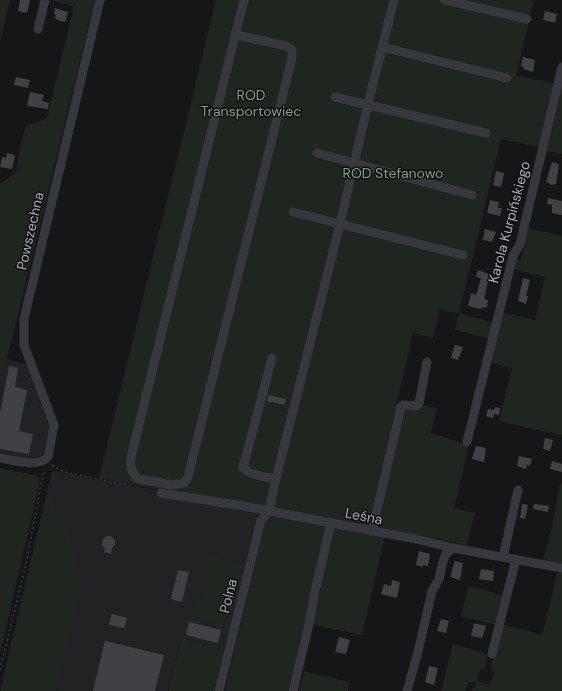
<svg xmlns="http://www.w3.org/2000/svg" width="562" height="691" viewBox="0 0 562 691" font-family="'DM Sans',sans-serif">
  <rect width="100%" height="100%" fill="#161618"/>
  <!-- built -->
  <g fill="#222225">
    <path d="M6 359 26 364 49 426 42 457 35 461 0 454V384Z"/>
    <path d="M52 471 155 490 156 495 213 504 258 513 225 648 181 638 168 691H0Z"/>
  </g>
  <!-- green -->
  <g fill="#1e261f">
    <path d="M0 0H10L0 42Z"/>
    <path d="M51 0H95L13 335 0 384V184L16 172 20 147 26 126 47 118 74 6Z"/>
    <path d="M216 0H534L516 76 554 83 539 147 501 139 459 313 495 323 491 339 455 330 459 314 440 310 433 338 413 333 369 525 215 497 164 491 160 488 156 489 99 478Z"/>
    <path d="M562 87V154L547 151Z"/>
    <path d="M528 228 562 236V435L541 431 499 421 512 368 489 362 502 312 535 320 545 277 513 269 515 259 521 260Z"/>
    <path d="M421 405 437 408 431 433 469 445 454 508 475 513 467 545 379 527 376 522 402 411 406 408 420 411Z"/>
    <path d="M0 468 36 475 40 481 0 654Z"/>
    <path d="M49 484 58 520 65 519 83 583 56 691H0Z"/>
    <path d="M560 484H562V565L543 561 552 527Z"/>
    <path d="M274 516 329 525 288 691H225L265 521Z"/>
    <path d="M331 525 385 536 362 635 312 625 321 588 317 587Z"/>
    <path d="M209 555 245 565 229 629 218 622H213L191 615C194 610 194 604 198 599 201 595 205 593 208 590V586L204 580C209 569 207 568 205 557Z"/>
    <path d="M558 570H562V691H471L477 683 469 682 465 691H441L453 644 488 654 485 669 481 668 477 681 490 685 494 671 490 670 502 624 542 635Z"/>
    <path d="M468 586 503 595 496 625 461 616Z"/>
    <path d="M181 638 225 648 214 691H168Z"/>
    <path d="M304 671 350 682 348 691H299Z"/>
  </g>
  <!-- building -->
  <g fill="#404145">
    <path d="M20 0H30L27 13 18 11Z"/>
    <path d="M55 8 68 12 65 22 57 20 55 18 56 15 54 14Z"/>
    <path d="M545 11 557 14 555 23 543 20Z"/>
    <path d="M523 57 535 60 533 72 523 69 524 67 521 66Z"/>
    <path d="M16 77 30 80 28 88 14 85Z"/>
    <path d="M30 92 44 95 42 101 49 103 48 109 27 106Z"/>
    <path d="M7 153 15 155 12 169 0 167 2 157 6 158Z"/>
    <path d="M552 162 559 164 556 184 551 185 549 183 546 182Z"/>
    <path d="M496 171 504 173 502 184 500 187 493 185Z"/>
    <path d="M548 198 562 201V215L552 213V205L547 204Z"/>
    <path d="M490 200 499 202 498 208H502L500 216 487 213Z"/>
    <path d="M485 229 496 232 492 242 483 240Z"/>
    <path d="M478 270 497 277 495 283 488 281 484 299 488 300 487 304 488 306 485 308 482 307 481 309 468 306 471 293 476 295 481 278 476 277Z"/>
    <path d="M523 278 530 280 526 296H528L526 304 518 301Z"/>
    <path d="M455 345 463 347 458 360 451 358Z"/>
    <path d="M9 366 18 368 15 387 27 390 19 431 33 434 29 454 0 449V413Z"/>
    <path d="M269 395 286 399 285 405 267 401Z"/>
    <path d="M495 407 500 408 499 415 494 414 493 418 486 416 488 409 494 410Z"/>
    <path d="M545 438 553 440 550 451 543 449Z"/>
    <path d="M476 446 486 448 484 462 472 459Z"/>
    <path d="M519 456 532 459 530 466 527 465 526 469 517 466Z"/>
    <path d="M552 461 562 464V472L550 469Z"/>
    <path d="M522 504 528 505 525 519 520 518Z"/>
    <path d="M534 504 549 506 548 512 533 509Z"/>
    <path d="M106 536H110L115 540V545L112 548 111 554 104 552 105 549 102 545 103 539Z"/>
    <path d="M419 551 430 554 428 566 423 565V567L416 565Z"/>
    <path d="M455 561 463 563 460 580 450 577Z"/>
    <path d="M481 569 494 571 493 581 479 579Z"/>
    <path d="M178 570 189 572 182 602 171 599Z"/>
    <path d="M392 580 400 582 397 598 381 594 384 584 391 586Z"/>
    <path d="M112 614 127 618 124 628 109 625Z"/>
    <path d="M441 619 449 621 446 633 437 631Z"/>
    <path d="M189 622 221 630 218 643 186 635Z"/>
    <path d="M474 623 486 626 482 638 471 636Z"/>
    <path d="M339 637 350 640 346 654 335 652Z"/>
    <path d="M105 641 164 655 155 691H93Z"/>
    <path d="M429 666 438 668 434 685 425 682Z"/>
  </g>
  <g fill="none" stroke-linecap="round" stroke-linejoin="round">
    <!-- path -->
    <g stroke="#3d3f44" stroke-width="1.5" stroke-dasharray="2 3" stroke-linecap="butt">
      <path d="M52 465 64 472 133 486"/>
      <path d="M0 670 26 564 44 469"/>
    </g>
    <!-- minor -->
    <g stroke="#37383d" stroke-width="9">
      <path d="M445 0 527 19"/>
      <path d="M38 29 45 0"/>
      <path d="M236 35 287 46 292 50V58L188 477 184 483 173 485 138 479C131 472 130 466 131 457L244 0"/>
      <path d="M382 47 507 78"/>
      <path d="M335 97 486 133"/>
      <path d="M317 153 472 195"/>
      <path d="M293 212 463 255"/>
      <path d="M272 358 243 468C252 475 265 478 276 478L282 455 340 224 368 104 394 0"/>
      <path d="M467 442 513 256 520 244 562 67"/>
      <path d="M0 458C12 460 39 468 48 457L54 425 24 345V319L100 0"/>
      <path d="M161 493 243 506 416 539 453 548 562 568"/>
      <path d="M372 531 401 407 403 405 417 406 419 403 427 362"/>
      <path d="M503 557 518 490"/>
      <path d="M492 654 516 559"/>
      <path d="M219 691 261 520 269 512 276 478"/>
      <path d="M293 691 309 624 314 596 331 523"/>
      <path d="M407 691 418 652 432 591 439 579 443 561 446 554 453 548"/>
    </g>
  </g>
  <g text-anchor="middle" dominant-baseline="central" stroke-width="3" stroke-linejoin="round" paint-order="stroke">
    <!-- park labels -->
    <g font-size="14" fill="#7fa381" stroke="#111113">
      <text x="251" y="95">ROD<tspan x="251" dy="16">Transportowiec</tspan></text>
      <text x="393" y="173">ROD Stefanowo</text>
    </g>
    <!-- street labels -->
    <g font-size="14" fill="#a8adb8" stroke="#111113">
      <text transform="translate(509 222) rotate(-75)">Karola Kurpińskiego</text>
      <text transform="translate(30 231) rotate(-77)">Powszechna</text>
      <text transform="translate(364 516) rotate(11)">Leśna</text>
      <text transform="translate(228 596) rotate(-76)">Polna</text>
    </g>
  </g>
</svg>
